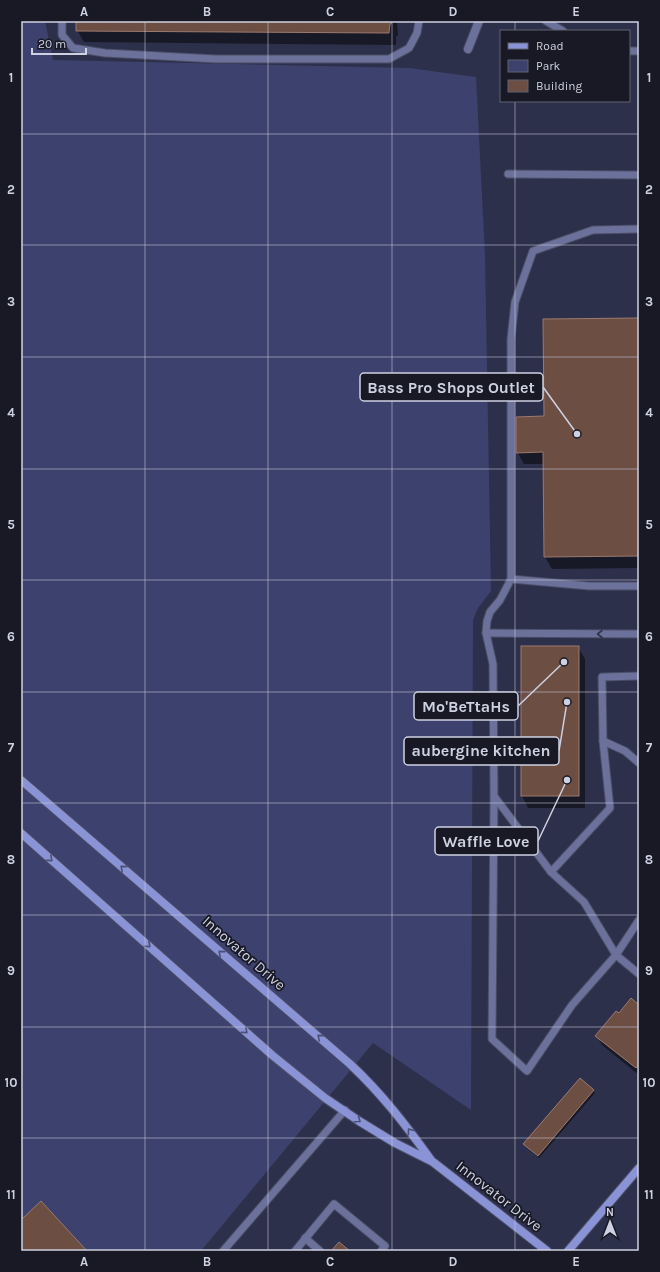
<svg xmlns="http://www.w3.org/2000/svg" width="660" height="1272" viewBox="0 0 660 1272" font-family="Karla,sans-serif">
  <rect width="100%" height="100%" fill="#2d304a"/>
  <!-- green -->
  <path fill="#3d416d" d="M21 21H45L53 60 409 68 476 77 485 255 491 591 478 608 473 620 471 1110 373 1043 201 1251H21Z"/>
  <!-- shadow -->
  <g fill="#0007">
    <path d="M77 21H397L398 36H396V45L84 42 77 30Z"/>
    <path d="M639 319V568L552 569 545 557 544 464H524L517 452 545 417Z"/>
    <path d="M578 647 585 659V808H528L522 796Z"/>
    <path d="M639 1006V1075L602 1045 597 1036Z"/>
    <path d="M593 1090 595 1093 539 1158 526 1147 524 1144Z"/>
  </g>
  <!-- building -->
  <g fill="#6d4e43" stroke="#9c7a6f">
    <path d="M76 21H391V24H390L389 33 76 31Z"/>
    <path d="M639 318V556L544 557 543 452 516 453V417L544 416 543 319Z"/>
    <rect x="521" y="646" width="58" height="150"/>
    <path d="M631 998 639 1005V1064L636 1068 595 1036 616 1011 619 1013Z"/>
    <path d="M580 1078 594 1090 538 1156 523 1144Z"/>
    <path d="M41 1201 87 1251H21V1220Z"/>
    <path d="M339 1242 350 1251H331Z"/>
  </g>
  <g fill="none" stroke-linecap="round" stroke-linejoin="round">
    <!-- lane casing -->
    <g stroke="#4a4d65" stroke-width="9">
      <g id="lane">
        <path d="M62 21V35L73 48 105 53 216 59H389L409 48 417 33 419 21"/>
        <path d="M546 21 563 31"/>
        <path d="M629 51H639"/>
        <path d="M508 174 639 175"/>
        <path d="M639 229 593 230 533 251 515 302 511 339V579L589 586H639"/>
        <path d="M486 633 639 634"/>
        <path d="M603 741 625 751 639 763"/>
        <path d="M494 796 492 1039 527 1071 572 1005 616 955 584 902 551 872 494 796 493 664 486 633 487 621 490 612 500 600 511 579"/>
        <path d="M551 872 610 808 603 741 602 677 639 676"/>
        <path d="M639 920 616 955 639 974"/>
        <path d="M305 1238 320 1251"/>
        <path d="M223 1251 345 1110"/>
        <path d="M295 1251 334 1204 385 1246 381 1251"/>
      </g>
    </g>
    <!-- street casing -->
    <g stroke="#4a4d65" stroke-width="10">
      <path id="street" d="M468 49 479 21"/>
    </g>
    <!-- secondary casing -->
    <g stroke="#4a4d65" stroke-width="10">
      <g id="secondary">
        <path d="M21 780 350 1064C382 1094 405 1124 431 1160"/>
        <path d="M21 833 272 1055 325 1098 359 1121 395 1143 433 1162 547 1251"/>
        <path d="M568 1251 639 1168"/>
      </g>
    </g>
    <!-- lane -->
    <use href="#lane" stroke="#6b719a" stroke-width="7"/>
    <!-- street -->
    <use href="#street" stroke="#6b719a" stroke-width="8"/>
    <!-- secondary -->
    <use href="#secondary" stroke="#8a93d5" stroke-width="8"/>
  </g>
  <!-- one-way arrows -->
  <defs><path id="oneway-chevron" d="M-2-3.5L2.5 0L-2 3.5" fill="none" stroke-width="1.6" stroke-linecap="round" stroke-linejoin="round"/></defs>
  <use stroke="#313348" href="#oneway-chevron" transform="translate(600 634) rotate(-180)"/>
  <g stroke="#4b5074">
    <use href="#oneway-chevron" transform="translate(50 859) rotate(42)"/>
    <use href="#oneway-chevron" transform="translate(123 868) rotate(-139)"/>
    <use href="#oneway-chevron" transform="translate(148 945) rotate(42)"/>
    <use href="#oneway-chevron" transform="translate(221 953) rotate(-139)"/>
    <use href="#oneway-chevron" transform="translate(245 1031) rotate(42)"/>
    <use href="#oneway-chevron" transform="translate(320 1037) rotate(-139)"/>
    <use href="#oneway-chevron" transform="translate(358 1120) rotate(35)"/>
    <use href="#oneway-chevron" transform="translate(410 1131) rotate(-126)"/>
  </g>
  <!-- grid -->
  <path fill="none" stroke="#ced1e1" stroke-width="1" stroke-opacity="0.55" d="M145 21V1251M268 21V1251M392 21V1251M515 21V31M515 101V1251M21 134H639M21 245H639M21 357H639M21 469H639M21 580H639M21 692H639M21 803H639M21 915H639M21 1027H639M21 1138H639"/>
  <g text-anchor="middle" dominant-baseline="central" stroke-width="3.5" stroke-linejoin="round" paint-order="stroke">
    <!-- street labels -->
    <g font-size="15" fill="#ced1e1" stroke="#181925">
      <text transform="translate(244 953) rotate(41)">Innovator Drive</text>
      <text transform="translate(499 1196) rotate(38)">Innovator Drive</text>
    </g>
  </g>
  <!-- callouts -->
  <path fill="none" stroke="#ced1e1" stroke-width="1.5" d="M577 434L543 387M564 662L518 706M567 702L559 751M567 780L538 841"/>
  <g fill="#ced1e1" stroke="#181925" stroke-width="1.5">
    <circle cx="577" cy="434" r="4"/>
    <circle cx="564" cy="662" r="4"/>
    <circle cx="567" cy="702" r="4"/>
    <circle cx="567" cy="780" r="4"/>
  </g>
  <g fill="#181925" stroke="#ced1e1" stroke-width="1.5">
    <rect x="360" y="373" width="183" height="28" rx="4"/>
    <rect x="414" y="692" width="104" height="28" rx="4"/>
    <rect x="404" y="737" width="155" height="28" rx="4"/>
    <rect x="435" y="827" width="103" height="28" rx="4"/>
  </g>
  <g font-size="16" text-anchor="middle" font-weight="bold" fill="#ced1e1">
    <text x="451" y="393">Bass Pro Shops Outlet</text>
    <text x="466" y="712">Mo'BeTtaHs</text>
    <text x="481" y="756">aubergine kitchen</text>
    <text x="486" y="847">Waffle Love</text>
  </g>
  <!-- border -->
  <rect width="660" height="1272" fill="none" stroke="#181925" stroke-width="44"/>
  <!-- legend -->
  <rect x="500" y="30" width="130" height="72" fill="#181925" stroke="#616370"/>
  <rect x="508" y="43" width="20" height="6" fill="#8a93d5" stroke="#616370"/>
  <text x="536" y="50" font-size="12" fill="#ced1e1">Road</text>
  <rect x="508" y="60" width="20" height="12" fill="#3d416d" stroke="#616370"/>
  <text x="536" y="70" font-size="12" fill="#ced1e1">Park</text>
  <rect x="508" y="80" width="20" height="12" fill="#6d4e43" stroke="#616370"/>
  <text x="536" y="90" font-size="12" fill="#ced1e1">Building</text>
  <!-- north arrow -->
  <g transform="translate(610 1222)" stroke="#181925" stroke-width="3" paint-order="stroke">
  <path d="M0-3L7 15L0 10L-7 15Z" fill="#ced1e1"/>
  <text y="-6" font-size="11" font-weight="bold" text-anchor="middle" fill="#ced1e1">N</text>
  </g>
  <!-- scale -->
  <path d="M32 48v6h54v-6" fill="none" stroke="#ced1e1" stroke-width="2"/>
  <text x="38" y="48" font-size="12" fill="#ced1e1" stroke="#181925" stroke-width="3" paint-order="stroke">20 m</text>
  <rect x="22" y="22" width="616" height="1228" fill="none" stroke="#ced1e1" stroke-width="1.5"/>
  <g font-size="13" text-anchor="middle" font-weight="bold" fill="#ced1e1">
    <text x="84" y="16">A</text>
    <text x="207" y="16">B</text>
    <text x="330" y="16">C</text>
    <text x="453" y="16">D</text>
    <text x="576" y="16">E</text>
    <text x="11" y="82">1</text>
    <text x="649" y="82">1</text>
    <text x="11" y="194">2</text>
    <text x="649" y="194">2</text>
    <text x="11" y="306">3</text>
    <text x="649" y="306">3</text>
    <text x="11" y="417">4</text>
    <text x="649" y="417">4</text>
    <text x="11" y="529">5</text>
    <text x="649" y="529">5</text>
    <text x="11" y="641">6</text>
    <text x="649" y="641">6</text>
    <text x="11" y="752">7</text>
    <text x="649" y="752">7</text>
    <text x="11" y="864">8</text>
    <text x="649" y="864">8</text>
    <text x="11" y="975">9</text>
    <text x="649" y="975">9</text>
    <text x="11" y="1087">10</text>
    <text x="649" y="1087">10</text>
    <text x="11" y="1199">11</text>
    <text x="649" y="1199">11</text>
    <text x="84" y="1266">A</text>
    <text x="207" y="1266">B</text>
    <text x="330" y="1266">C</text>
    <text x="453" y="1266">D</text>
    <text x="576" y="1266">E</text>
  </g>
</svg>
